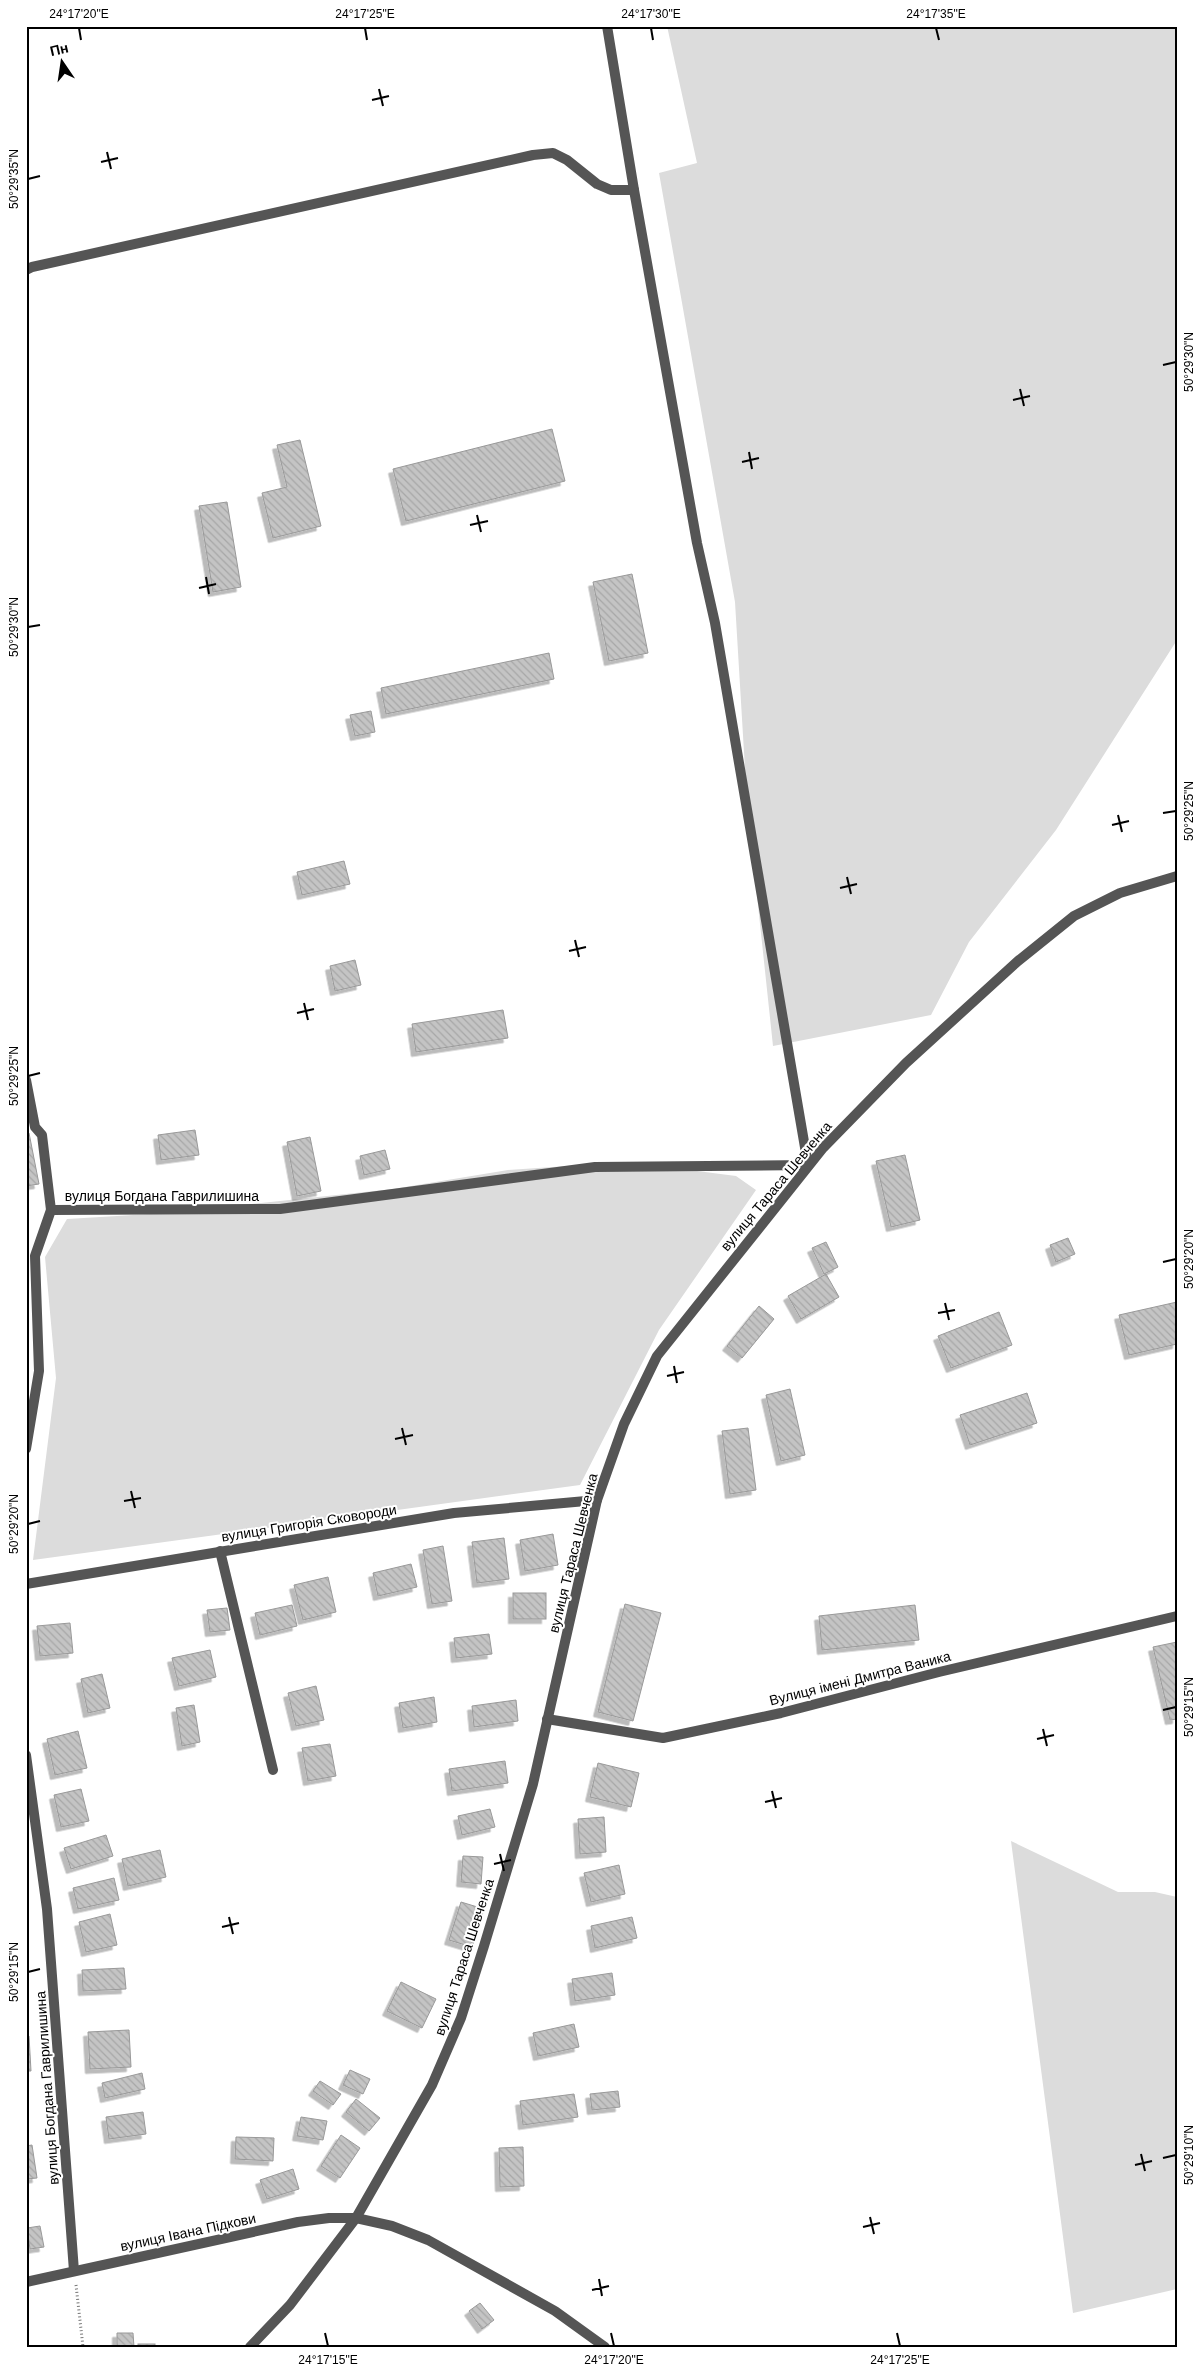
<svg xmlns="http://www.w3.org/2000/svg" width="1203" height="2373" viewBox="0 0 1203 2373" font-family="Arial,sans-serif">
  <defs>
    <pattern id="building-back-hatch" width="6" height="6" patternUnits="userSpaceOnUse" patternTransform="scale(1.25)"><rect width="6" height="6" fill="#c4c4c4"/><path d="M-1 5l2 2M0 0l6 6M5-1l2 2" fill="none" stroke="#a7a7a7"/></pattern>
    <filter id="shadow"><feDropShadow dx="-4.5" dy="4.5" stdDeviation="0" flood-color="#0004"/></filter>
  </defs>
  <rect width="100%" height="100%" fill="#fff"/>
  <!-- green -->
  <g fill="#dcdcdc">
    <path d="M667 26H1177V640L1056 830 969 942 931 1015 773 1046 747 802 735 602 659 173 697 163Z"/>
    <path d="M627 1162 736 1176 756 1190 659 1330 580 1485 33 1560 56 1378 45 1257 67 1219 167 1213 393 1189 508 1170Z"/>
    <path d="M1011 1841 1118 1892H1155L1177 1897V2289L1073 2313Z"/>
  </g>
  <!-- building -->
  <g fill="url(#building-back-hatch)" stroke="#999" filter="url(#shadow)">
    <path d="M552 429 565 481 406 521 393 469Z"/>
    <path d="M300 440 321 526 273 538 262 493 287 487 277 445Z"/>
    <path d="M227 502 241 587 213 592 199 506Z"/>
    <path d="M632 574 648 653 609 661 593 582Z"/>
    <path d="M549 653 554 679 386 714 381 688Z"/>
    <path d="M371 711 375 732 355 736 350 715Z"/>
    <path d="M344 861 350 884 302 895 297 872Z"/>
    <path d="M355 960 361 985 335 991 330 966Z"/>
    <path d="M503 1010 508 1038 416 1052 412 1024Z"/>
    <path d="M195 1130 199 1155 161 1160 158 1135Z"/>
    <path d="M29 1133 39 1184 26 1186V1134Z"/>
    <path d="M310 1137 321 1191 297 1196 287 1142Z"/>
    <path d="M385 1150 390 1169 364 1175 360 1156Z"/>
    <path d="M905 1155 920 1220 891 1227 876 1161Z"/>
    <path d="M1068 1238 1075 1254 1056 1262 1050 1245Z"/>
    <path d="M826 1242 838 1267 824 1274 812 1248Z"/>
    <path d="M826 1274 839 1297 801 1319 788 1296Z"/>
    <path d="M1177 1302V1344L1129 1355 1119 1315Z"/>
    <path d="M759 1306 774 1319 742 1358 727 1346Z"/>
    <path d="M999 1312 1012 1345 951 1368 938 1336Z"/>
    <path d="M790 1389 805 1455 781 1461 766 1395Z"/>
    <path d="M1027 1393 1037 1423 970 1445 960 1415Z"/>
    <path d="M748 1428 756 1490 730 1494 722 1431Z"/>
    <path d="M553 1534 558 1565 525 1571 520 1540Z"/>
    <path d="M504 1538 509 1579 477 1583 472 1542Z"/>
    <path d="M443 1546 452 1601 432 1604 423 1550Z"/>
    <path d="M411 1564 417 1587 378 1596 373 1573Z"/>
    <path d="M328 1577 336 1612 303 1620 294 1585Z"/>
    <rect x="513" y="1593" width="33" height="26"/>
    <path d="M625 1604 661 1613 633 1721 598 1712Z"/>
    <path d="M292 1605 297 1626 260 1635 255 1613Z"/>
    <path d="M915 1605 919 1640 822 1650 819 1616Z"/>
    <path d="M227 1608 230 1630 210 1632 207 1610Z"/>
    <path d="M70 1623 73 1653 40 1656 37 1626Z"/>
    <path d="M489 1634 492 1654 456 1658 454 1638Z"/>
    <path d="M1177 1642V1719L1170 1720 1153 1647Z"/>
    <path d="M210 1650 216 1677 179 1686 172 1658Z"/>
    <path d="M102 1674 110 1708 88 1713 81 1679Z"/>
    <path d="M316 1686 324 1720 296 1726 288 1693Z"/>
    <path d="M434 1697 437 1722 403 1728 399 1703Z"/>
    <path d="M516 1700 518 1721 474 1727 472 1706Z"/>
    <path d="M194 1705 200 1742 182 1746 176 1708Z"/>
    <path d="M78 1731 87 1768 55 1775 47 1739Z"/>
    <path d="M330 1744 336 1776 308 1781 302 1748Z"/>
    <path d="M505 1761 508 1783 452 1791 449 1769Z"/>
    <path d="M598 1763 639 1773 631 1807 590 1797Z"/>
    <path d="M81 1789 89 1821 61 1827 54 1795Z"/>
    <path d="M490 1809 495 1827 462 1835 458 1816Z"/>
    <path d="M604 1817 606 1852 580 1854 578 1819Z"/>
    <path d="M106 1835 113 1856 71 1869 64 1848Z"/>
    <path d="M160 1850 166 1877 128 1886 122 1859Z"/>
    <path d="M463 1856 483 1857 481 1884 461 1882Z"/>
    <path d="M619 1865 625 1894 591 1902 584 1873Z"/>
    <path d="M114 1878 119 1900 78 1909 73 1888Z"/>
    <path d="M461 1902 484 1909 472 1947 449 1940Z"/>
    <path d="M110 1914 117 1945 86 1952 79 1922Z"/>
    <path d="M632 1917 637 1938 595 1948 591 1926Z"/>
    <path d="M124 1968 126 1989 83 1991 82 1970Z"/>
    <path d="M612 1973 615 1995 575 2001 572 1979Z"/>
    <path d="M401 1982 436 1999 422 2028 387 2011Z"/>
    <path d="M574 2024 579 2047 538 2056 533 2033Z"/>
    <path d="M129 2030 131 2067 90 2069 88 2032Z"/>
    <path d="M26 2036H29L31 2071H26Z"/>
    <path d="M350 2070 370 2079 363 2094 343 2085Z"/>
    <path d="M142 2073 145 2089 105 2098 102 2083Z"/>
    <path d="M320 2081 341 2094 333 2105 313 2091Z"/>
    <path d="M618 2091 620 2107 592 2110 590 2094Z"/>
    <path d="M574 2094 578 2117 523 2125 520 2101Z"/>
    <path d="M356 2099 380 2118 369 2131 346 2112Z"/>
    <path d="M143 2112 146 2134 109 2139 106 2117Z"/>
    <path d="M301 2117 327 2121 323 2140 297 2136Z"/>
    <path d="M341 2135 360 2148 340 2178 321 2166Z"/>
    <path d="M236 2137 274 2138 273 2161 235 2159Z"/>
    <path d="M32 2145 37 2178 26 2179V2146Z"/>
    <path d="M523 2147 524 2186 500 2187 499 2148Z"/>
    <path d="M293 2169 299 2189 267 2199 260 2180Z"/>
    <path d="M40 2226 44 2247 30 2249 27 2228Z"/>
    <path d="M480 2303 494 2320 482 2329 469 2311Z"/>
    <path d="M117 2333H133L134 2347H117Z"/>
    <rect x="138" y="2344" width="17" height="3"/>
  </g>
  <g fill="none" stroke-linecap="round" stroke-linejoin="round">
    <!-- path -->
    <path stroke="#777" stroke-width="3" stroke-dasharray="1 2.5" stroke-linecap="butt" d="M76 2285 83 2347"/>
    <!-- service -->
    <g stroke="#555" stroke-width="10">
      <path d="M26 270 32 267 533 155 553 153 567 160 597 184 611 190H634"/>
      <path d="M220 1551 273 1770"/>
      <path d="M547 1719 663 1738 781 1713 939 1672 1177 1616"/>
    </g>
    <!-- minor -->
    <g stroke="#555" stroke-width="10">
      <path d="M26 1080 35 1127 42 1135 51 1210"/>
      <path d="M26 1449 39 1371 35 1256 51 1210 280 1209 595 1167 808 1165 715 623 697 543 634 190 607 26"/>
      <path d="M26 1584 454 1513 597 1500"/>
      <path d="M26 1755 47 1909 74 2271"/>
      <path d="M26 2282 298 2222 329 2218H356L392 2226 428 2240 555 2311 605 2347"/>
      <path d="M250 2347 290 2305 356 2218 432 2085 461 2018 484 1946 533 1784 597 1500 624 1424 657 1356 823 1148 906 1063 1018 961 1074 916 1120 893 1177 876"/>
    </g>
  </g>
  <!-- ticks -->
  <path fill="none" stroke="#000" stroke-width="2" d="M79 28 81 40M365 28 367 40M651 28 653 40M936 28 939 40M379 89 383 106M372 100 389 96M107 152 111 169M101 162 118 158M28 179 40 176M1163 365 1176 362M1020 389 1024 406M1013 400 1030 396M749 452 752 469M742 462 759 458M477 515 481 532M470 525 488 521M206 577 209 594M199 588 216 584M28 627 40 625M1163 813 1176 811M1118 815 1122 832M1112 825 1129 821M847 877 851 894M840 888 857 884M575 940 579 957M569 951 586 947M304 1003 308 1020M297 1013 314 1009M28 1076 40 1073M1163 1262 1176 1259M945 1303 949 1320M938 1313 955 1310M674 1366 677 1383M667 1376 684 1372M402 1428 406 1445M395 1439 413 1435M131 1491 135 1508M124 1501 141 1498M28 1524 40 1521M1163 1710 1176 1707M1043 1729 1047 1746M1037 1739 1054 1735M772 1791 776 1808M765 1802 782 1798M500 1854 504 1871M494 1864 511 1860M229 1917 233 1934M222 1927 239 1923M28 1972 40 1969M1141 2154 1145 2171M1163 2158 1176 2155M1135 2165 1152 2161M870 2217 874 2234M863 2227 880 2223M599 2279 602 2296M592 2290 609 2286M325 2333 328 2346M611 2333 614 2346M897 2333 900 2346"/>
  <g text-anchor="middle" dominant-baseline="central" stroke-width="4" stroke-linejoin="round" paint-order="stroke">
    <!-- street labels -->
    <g font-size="14" fill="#000" stroke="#fff">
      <text transform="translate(776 1186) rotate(-50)">вулиця Тараса Шевченка</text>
      <text x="162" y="1196">вулиця Богдана Гаврилишина</text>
      <text transform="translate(309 1523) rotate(-9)">вулиця Григорія Сковороди</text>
      <text transform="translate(573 1553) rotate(-76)">вулиця Тараса Шевченка</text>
      <text transform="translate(860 1678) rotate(-14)">Вулиця імені Дмитра Ваника</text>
      <text transform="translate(464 1957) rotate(-72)">вулиця Тараса Шевченка</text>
      <text transform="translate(47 2088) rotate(-94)">вулиця Богдана Гаврилишина</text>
      <text transform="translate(188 2232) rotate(-12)">вулиця Івана Підкови</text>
    </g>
  </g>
  <!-- border -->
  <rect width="1203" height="2373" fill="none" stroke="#ffffff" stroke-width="55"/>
  <!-- north arrow -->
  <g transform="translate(62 62) rotate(347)" stroke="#ffffff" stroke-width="4" paint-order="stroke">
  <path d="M0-4L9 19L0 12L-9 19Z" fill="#000000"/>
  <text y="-8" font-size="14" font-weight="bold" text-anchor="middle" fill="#000000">Пн</text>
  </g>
  <rect x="28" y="28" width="1148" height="2318" fill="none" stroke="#000" stroke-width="2"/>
  <g font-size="12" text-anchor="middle" fill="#000">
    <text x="79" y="18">24°17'20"E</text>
    <text x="365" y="18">24°17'25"E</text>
    <text x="651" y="18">24°17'30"E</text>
    <text x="936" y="18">24°17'35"E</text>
    <text transform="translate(14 179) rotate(-90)" y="4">50°29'35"N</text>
    <text transform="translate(1189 362) rotate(-90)" y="4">50°29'30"N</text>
    <text transform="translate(14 627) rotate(-90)" y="4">50°29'30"N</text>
    <text transform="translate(1189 811) rotate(-90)" y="4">50°29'25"N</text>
    <text transform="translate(14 1076) rotate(-90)" y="4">50°29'25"N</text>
    <text transform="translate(1189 1259) rotate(-90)" y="4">50°29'20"N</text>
    <text transform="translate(14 1524) rotate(-90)" y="4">50°29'20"N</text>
    <text transform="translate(1189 1707) rotate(-90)" y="4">50°29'15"N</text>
    <text transform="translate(14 1972) rotate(-90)" y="4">50°29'15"N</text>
    <text transform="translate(1189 2155) rotate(-90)" y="4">50°29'10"N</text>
    <text x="328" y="2364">24°17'15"E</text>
    <text x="614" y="2364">24°17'20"E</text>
    <text x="900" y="2364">24°17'25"E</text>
  </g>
</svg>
